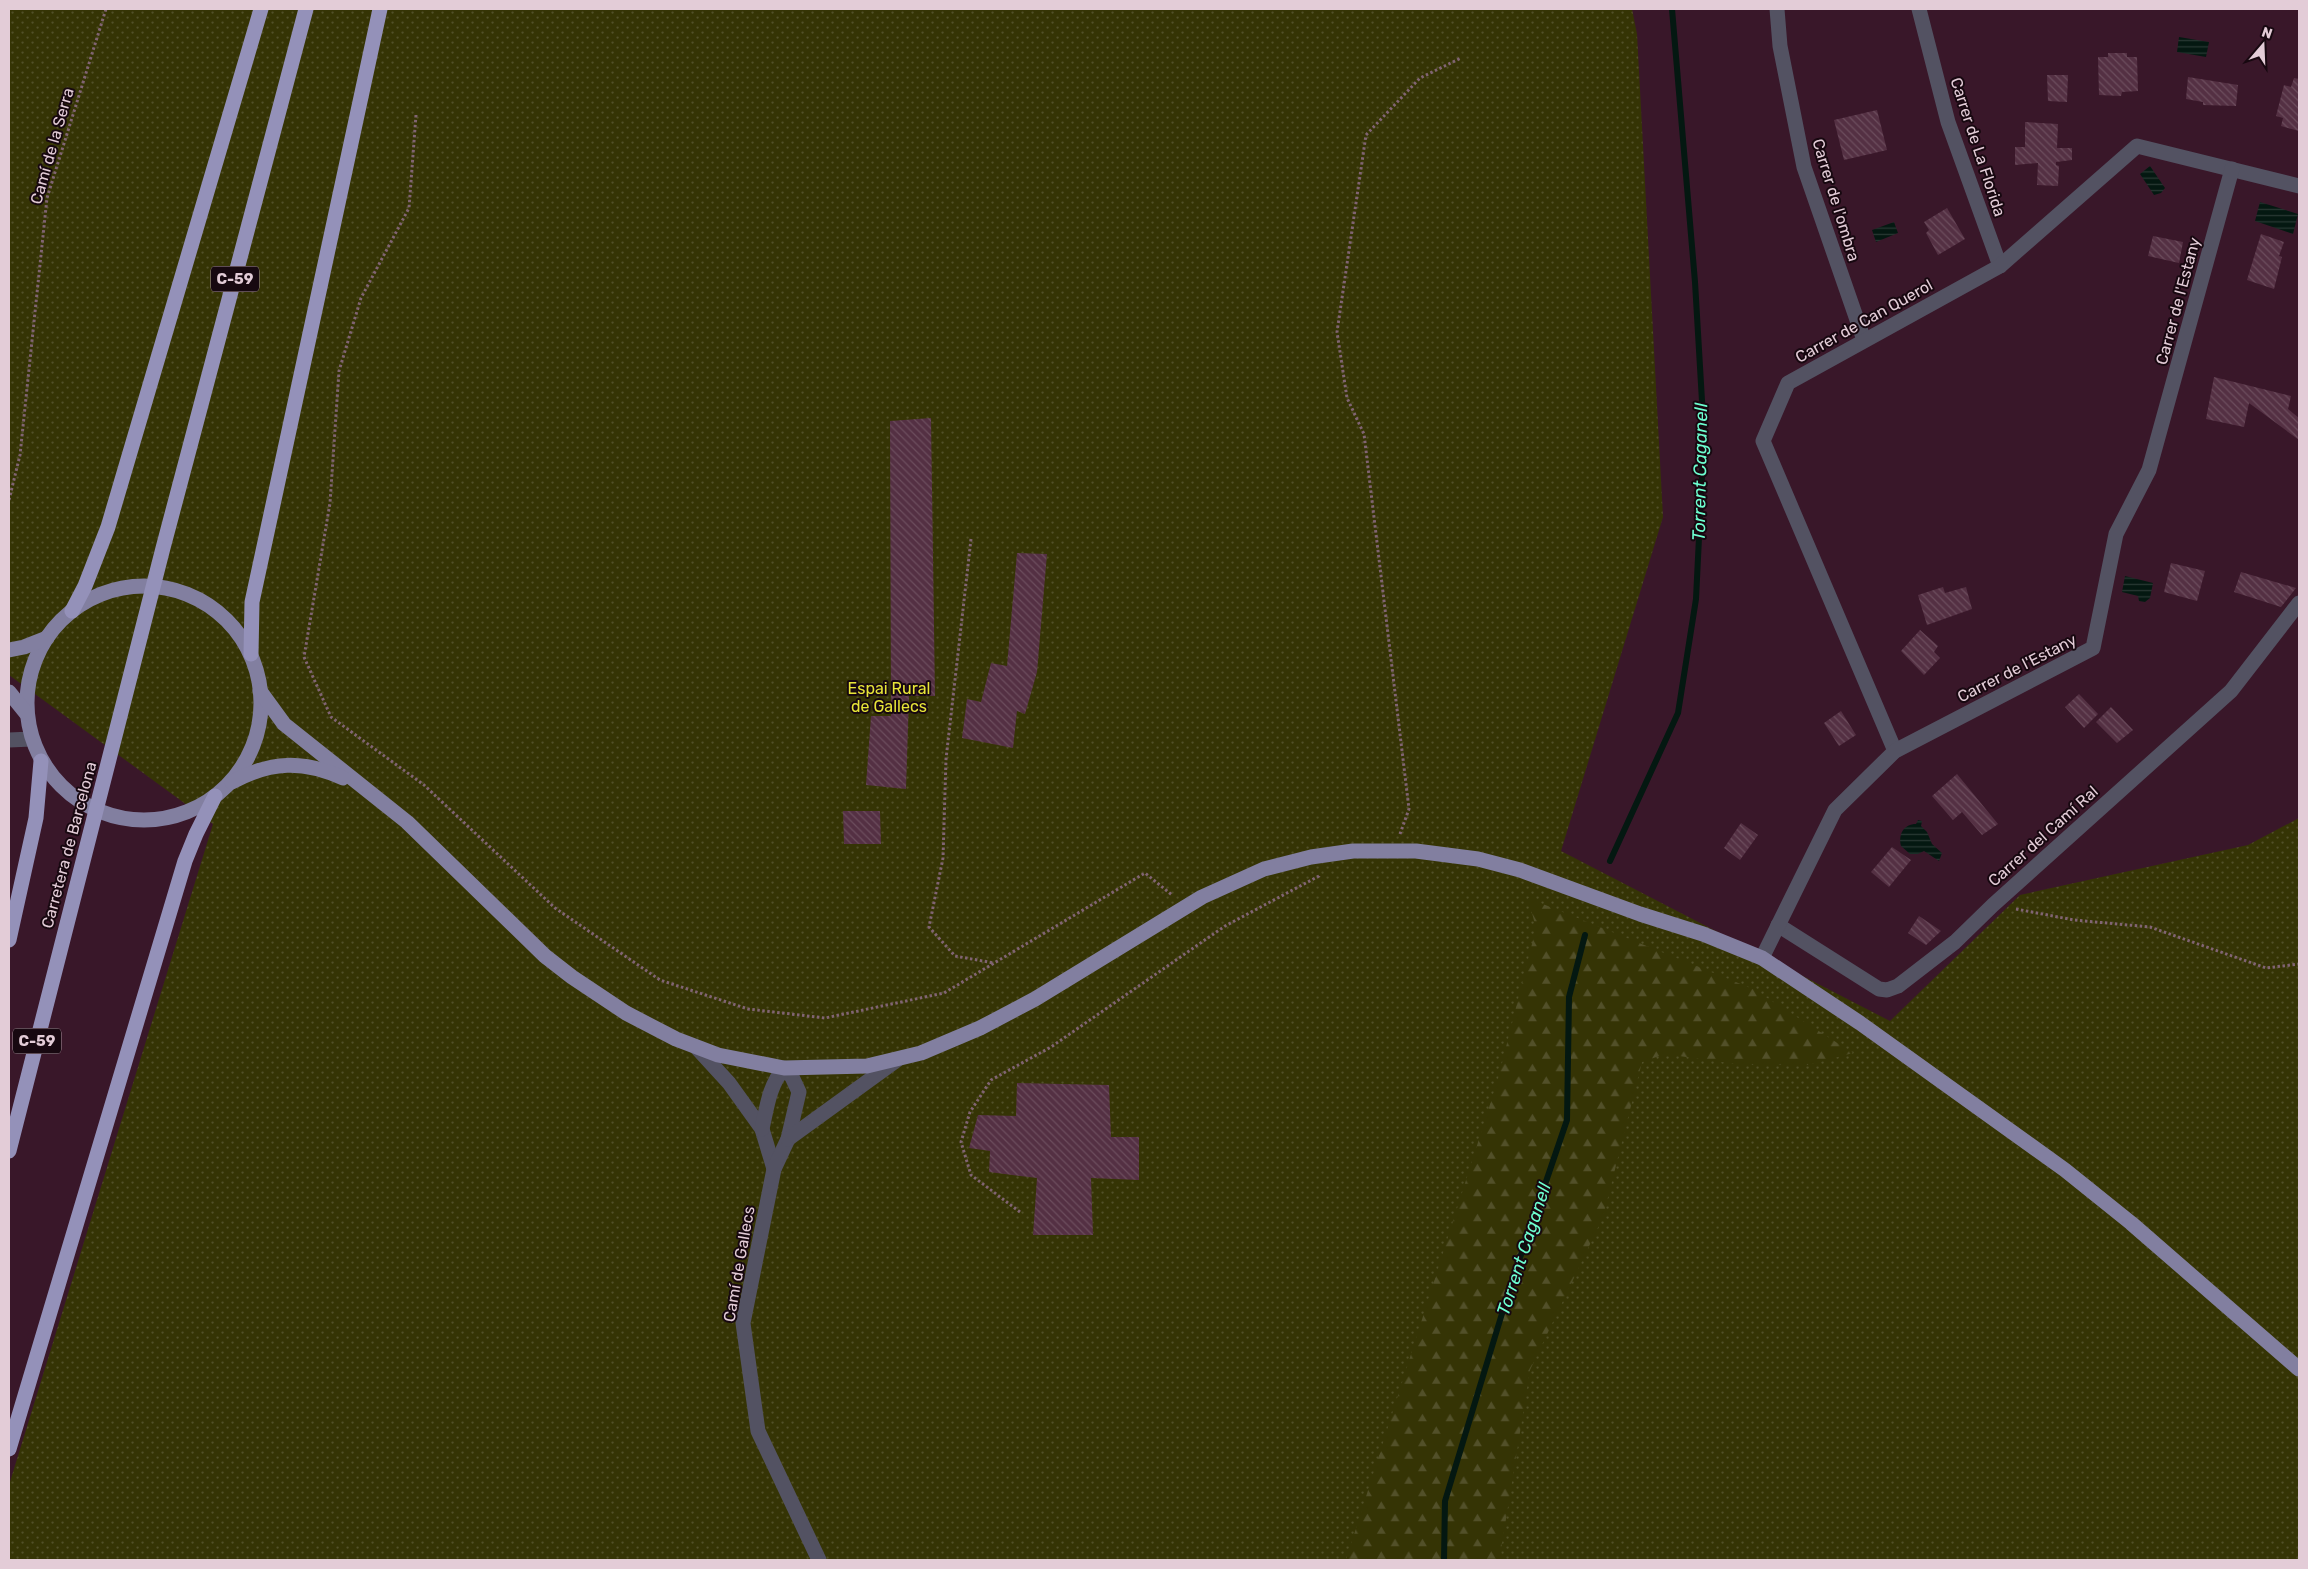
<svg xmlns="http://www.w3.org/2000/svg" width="2308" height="1569" viewBox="0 0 2308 1569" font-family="Rubik,sans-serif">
  <defs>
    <pattern id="green-dots" width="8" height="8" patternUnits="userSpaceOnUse" patternTransform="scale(1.25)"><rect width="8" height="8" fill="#353405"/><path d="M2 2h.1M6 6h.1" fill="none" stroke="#525029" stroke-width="1.8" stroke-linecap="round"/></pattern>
    <pattern id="forest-firs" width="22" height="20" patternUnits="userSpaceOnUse" patternTransform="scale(1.25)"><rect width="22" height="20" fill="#353405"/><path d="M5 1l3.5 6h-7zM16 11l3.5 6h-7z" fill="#525029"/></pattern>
    <pattern id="water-rules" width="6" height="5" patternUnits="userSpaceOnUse" patternTransform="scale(1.25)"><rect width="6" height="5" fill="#041811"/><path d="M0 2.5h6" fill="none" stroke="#283833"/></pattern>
    <pattern id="building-back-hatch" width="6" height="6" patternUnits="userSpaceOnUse" patternTransform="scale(1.25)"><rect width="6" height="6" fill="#543043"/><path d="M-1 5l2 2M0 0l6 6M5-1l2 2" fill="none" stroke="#6c4d5d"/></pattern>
  </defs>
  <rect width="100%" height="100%" fill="#391729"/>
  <!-- green -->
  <path fill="url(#green-dots)" d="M9 9H1632L1637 34 1663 517 1561 851 1890 1021 2020 895 2248 845 2299 818V1560H9V1485L213 824 9 675Z"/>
  <!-- forest -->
  <path fill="url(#forest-firs)" d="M1528 898 1753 989 1853 1053 1808 1065H1743L1665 1054 1642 1062 1603 1217 1530 1370 1501 1550 1502 1560H1346L1498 1079 1536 928Z"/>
  <!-- water -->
  <g fill="url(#water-rules)">
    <path d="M2179 37 2209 42 2206 57 2177 52Z"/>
    <path d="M2150 166 2165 188 2161 193 2154 195 2140 174Z"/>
    <path d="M2260 202 2298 214 2293 234 2255 221Z"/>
    <path d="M1894 222 1898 233 1876 242 1872 230Z"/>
    <path d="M2125 576 2153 583 2150 598 2145 602 2139 601 2138 596 2122 592Z"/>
    <path d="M1918 820 1922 821 1921 826 1927 832 1932 844 1942 853 1939 861 1924 851 1918 854H1910L1901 846C1898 834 1904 824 1916 824Z"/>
  </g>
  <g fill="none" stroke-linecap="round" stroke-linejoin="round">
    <!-- stream -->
    <g stroke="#041811" stroke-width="6">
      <path d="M1610 861 1678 713 1696 599 1704 435 1695 282 1672 9"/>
      <path d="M1444 1560 1445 1501 1511 1284 1567 1120 1569 997 1585 935"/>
    </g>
  </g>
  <!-- building -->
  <g fill="url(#building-back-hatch)">
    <path d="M2108 53H2127V57H2137L2138 91 2122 92 2121 96 2099 95 2098 57H2108Z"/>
    <path d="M2047 75H2068L2067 102 2048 101Z"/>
    <path d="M2188 77 2238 85 2236 106 2203 105V102L2186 99Z"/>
    <path d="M2294 78 2299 79V131L2281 126 2283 118 2276 116 2284 85 2291 87Z"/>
    <path d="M1877 110 1887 150 1844 160 1834 120Z"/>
    <path d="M2025 122 2058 124 2057 148H2072V160L2056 162V165L2059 166 2058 186 2037 185 2038 163 2015 165V147H2025Z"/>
    <path d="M1947 208 1965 239 1938 255 1926 233 1929 230 1924 222Z"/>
    <path d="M2261 234 2284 242 2279 256 2282 257 2274 289 2247 280Z"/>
    <path d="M2153 236 2183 242 2179 263 2148 256Z"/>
    <path d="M2214 377 2291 396 2288 409 2299 418V440L2249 403 2244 427 2206 419Z"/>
    <path d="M931 418 935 696H909L906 789 866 785 871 716H891L890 421Z"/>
    <path d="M1017 553 1047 554 1037 672 1025 714 1017 711 1013 748 962 738 967 699 981 702 991 663 1007 666Z"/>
    <path d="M2171 563 2205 571 2197 601 2164 592Z"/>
    <path d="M2241 572 2296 588 2281 607 2234 592Z"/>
    <path d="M1943 587 1945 593 1966 587 1972 609 1927 625 1918 595Z"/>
    <path d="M1920 630 1938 646 1934 652 1940 658 1924 675 1901 651Z"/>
    <path d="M2079 694 2098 714 2084 728 2065 707Z"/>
    <path d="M2111 707 2133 730 2117 743 2096 722Z"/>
    <path d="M1841 711 1856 735 1839 746 1824 723Z"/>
    <path d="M1957 774 1998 824 1982 835 1962 812 1953 820 1932 796Z"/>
    <path d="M843 811H880L881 844H844Z"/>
    <path d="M1741 823 1758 835 1740 860 1724 848Z"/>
    <path d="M1892 847 1911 860 1889 887 1871 872Z"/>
    <path d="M1919 916 1941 931 1926 945 1908 933Z"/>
    <path d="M1017 1083 1109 1085 1111 1137H1139V1180L1091 1178 1093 1235H1033L1037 1178 989 1172 990 1151 969 1148 978 1115 1016 1116Z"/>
  </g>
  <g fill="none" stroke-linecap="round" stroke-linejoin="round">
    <!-- path -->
    <g stroke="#816473" stroke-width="3" stroke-dasharray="2.5 2.5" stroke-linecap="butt">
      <path d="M416 115 409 208 361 298 339 371 330 503 304 657 331 717 424 785 555 908 660 980 748 1009 825 1018 944 993 1145 873 1172 895"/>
      <path d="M9 500 20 455 47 198 106 9"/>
      <path d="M971 539 946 759 943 858 929 927 955 956 994 963"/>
      <path d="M1400 834 1409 809 1364 434 1347 398 1337 332 1366 135 1420 78 1461 58"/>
      <path d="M2016 909 2074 920 2150 927 2266 968 2299 964"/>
      <path d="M1020 1212 971 1175 961 1142 970 1112 991 1080 1051 1047 1225 926 1319 876 1320 874"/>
    </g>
    <!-- minor -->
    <g stroke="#535262" stroke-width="15">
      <path d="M1777 9 1780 46 1804 167 1864 340"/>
      <path d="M1919 9 1948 122 2000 266"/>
      <path d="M9 740 32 739"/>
      <path d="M1895 751 1763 441 1788 383 2000 266 2137 146 2299 186"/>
      <path d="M1778 925 1879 989 1887 990 1898 986 1955 942 1993 905 2231 691 2299 603"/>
      <path d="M1762 958 1835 810 1895 751 2093 648 2116 534 2149 470 2232 169"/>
      <path d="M696 1047 729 1083 762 1129 774 1169"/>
      <path d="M762 1129C767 1107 769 1086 784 1068L792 1077 799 1092 788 1139 774 1169 743 1323 758 1431 819 1560"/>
      <path d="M788 1139 897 1060"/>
    </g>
    <!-- major -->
    <g stroke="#827fa0" stroke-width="15">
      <circle cx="144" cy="703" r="117"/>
      <path d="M9 650 24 647 47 638"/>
      <path d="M260 691 284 724 407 822 545 956 572 977 626 1013 676 1039 718 1055 784 1068 867 1066 921 1053 980 1028 1035 999 1202 897 1264 869 1311 857 1353 851H1416L1478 859 1520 870 1640 914 1703 934 1762 958 1860 1023 2065 1170 2131 1223 2299 1369"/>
      <path d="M9 692 26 713"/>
      <path d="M232 782C271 761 303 760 343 778"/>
    </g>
    <!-- highway -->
    <g stroke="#9491b9" stroke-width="15">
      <path d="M72 611 85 586 108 527 261 9"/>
      <path d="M251 654 252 602 380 9"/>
      <path d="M9 940 36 818 41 761"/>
      <path d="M9 1151 163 548 306 9"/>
      <path d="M9 1449 185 861 196 834 215 796"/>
    </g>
  </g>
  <g text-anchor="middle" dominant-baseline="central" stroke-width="4" stroke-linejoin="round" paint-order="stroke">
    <!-- shield labels -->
    <g fill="#170810" stroke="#a6919b" stroke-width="1">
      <rect x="211" y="266.5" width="48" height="25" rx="4"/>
      <rect x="13" y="1028.5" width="48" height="25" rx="4"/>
    </g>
    <g font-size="15" font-weight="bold" fill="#e3ccd7">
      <text x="235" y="279">C-59</text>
      <text x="37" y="1041">C-59</text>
    </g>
    <!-- street labels -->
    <g font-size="16" fill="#e3ccd7" stroke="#170810">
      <text transform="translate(52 146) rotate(-74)">Camí de la Serra</text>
      <text transform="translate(1978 147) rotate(72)">Carrer de La Florida</text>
      <text transform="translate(1836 200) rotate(73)">Carrer de l'ombra</text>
      <text transform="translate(2178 301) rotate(-75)">Carrer de l'Estany</text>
      <text transform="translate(1864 321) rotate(-29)">Carrer de Can Querol</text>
      <text transform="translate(2017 668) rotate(-27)">Carrer de l'Estany</text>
      <text transform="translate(2043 836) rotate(-42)">Carrer del Camí Ral</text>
      <text transform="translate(69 845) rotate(-75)">Carretera de Barcelona</text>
      <text transform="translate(739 1264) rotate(-80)">Camí de Gallecs</text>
    </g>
    <!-- park labels -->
    <g font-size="16" fill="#e7e538" stroke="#170810">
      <text x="889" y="688">Espai Rural<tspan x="889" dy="18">de Gallecs</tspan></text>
    </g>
    <!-- water labels -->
    <g font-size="18" font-style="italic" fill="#6dffd0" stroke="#170810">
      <text transform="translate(1700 472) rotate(-89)">Torrent Caganell</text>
      <text transform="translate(1524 1249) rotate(-72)">Torrent Caganell</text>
    </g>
  </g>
  <!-- border -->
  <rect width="2308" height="1569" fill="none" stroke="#e3ccd7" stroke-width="20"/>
  <!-- north arrow -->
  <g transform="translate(2263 45) rotate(19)" stroke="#170810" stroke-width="4" paint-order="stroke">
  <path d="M0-4L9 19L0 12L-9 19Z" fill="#e3ccd7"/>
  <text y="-8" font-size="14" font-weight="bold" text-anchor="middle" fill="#e3ccd7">N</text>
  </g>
</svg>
